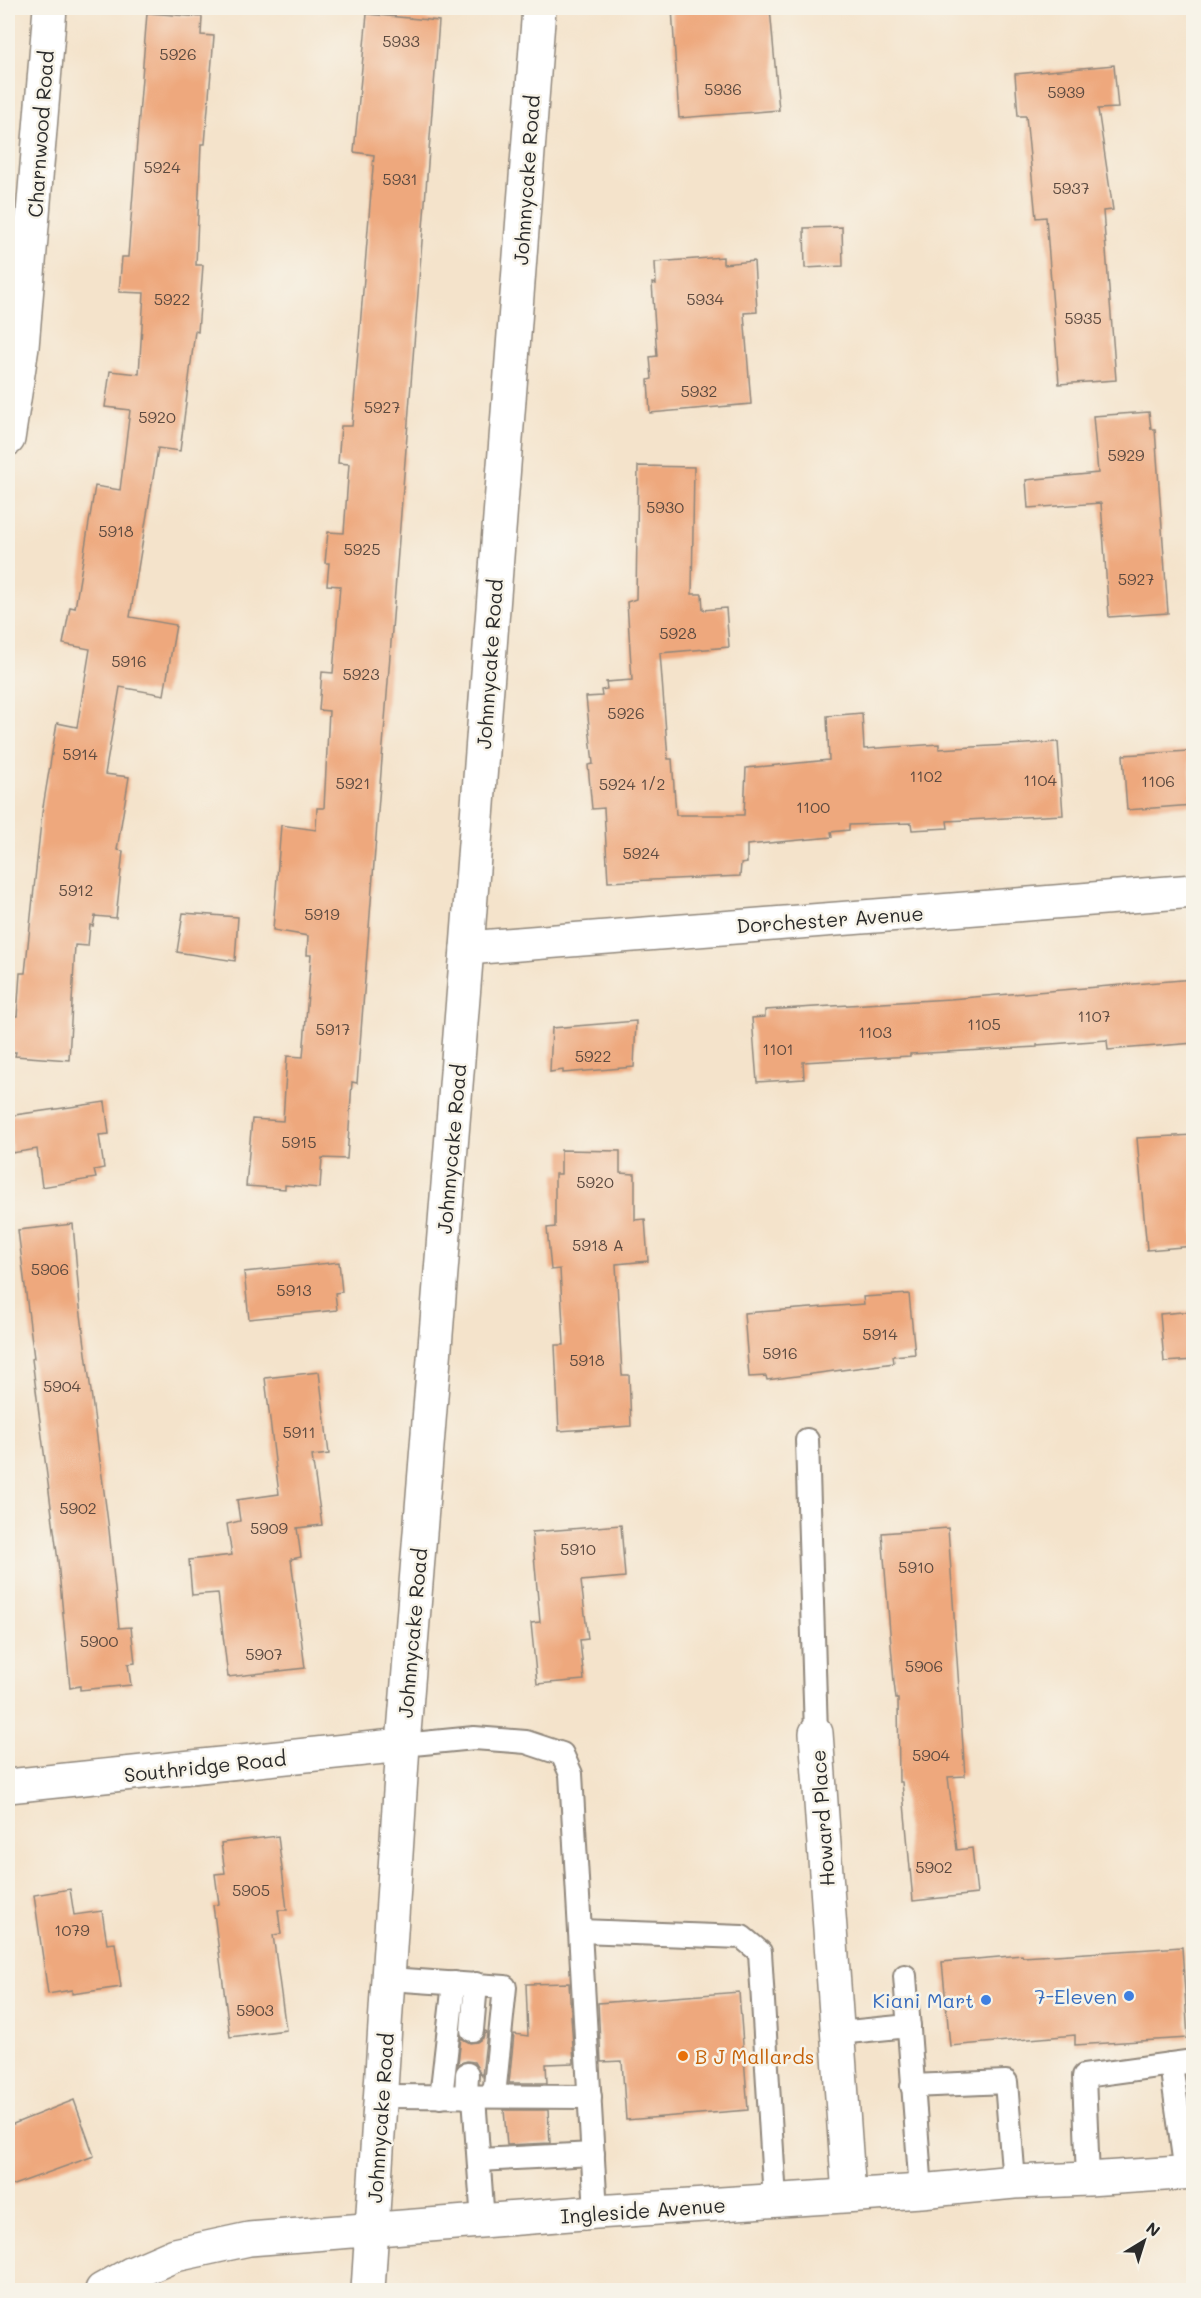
<svg xmlns="http://www.w3.org/2000/svg" width="1201" height="2298" viewBox="0 0 1201 2298" font-family="Mali,sans-serif">
  <rect width="100%" height="100%" fill="#f7f3e8"/>
  <filter id="ink" filterUnits="userSpaceOnUse"><feTurbulence type="fractalNoise" baseFrequency=".0167" numOctaves="2"/><feDisplacementMap in="SourceGraphic" scale="12" xChannelSelector="R" yChannelSelector="G"/><feConvolveMatrix kernelMatrix="1 2 1 2 8 2 1 2 1" color-interpolation-filters="sRGB"/></filter>
  <filter id="wash" filterUnits="userSpaceOnUse"><feTurbulence type="fractalNoise" baseFrequency=".008" numOctaves="4" result="noise"/><feDisplacementMap in="SourceGraphic" scale="24" xChannelSelector="R" yChannelSelector="G"/><feGaussianBlur stdDeviation="1.35" result="paint"/><feColorMatrix in="noise" values="0 0 0 0 0 0 0 0 0 0 0 0 0 0 0 0 0 1.4 0 .05"/><feComposite in="paint" operator="in"/></filter>
  <g filter="url(#wash)">
    <rect width="100%" height="100%" fill="#f4e3cb"/>
    <g id="blocks">
      <!-- building -->
      <g fill="#eea87d">
        <path d="M672 8H770L779 110 679 118Z"/>
        <path d="M147 13 202 17 201 35 214 36 205 144H201L196 265H203L198 332 195 331 180 451 158 448 130 617 176 625 164 695 120 687 105 774 129 777 117 850 123 851 116 918 95 916 93 926 90 925 88 946 75 945 69 1060 15 1056 16 1052H8L9 1016H17L20 973H25L42 813 57 723 77 727 90 649 63 644 70 607 75 608 95 486 120 490 130 410 105 407 110 371 139 374 144 293 119 292 122 257H128Z"/>
        <path d="M367 14 439 21 357 1083 352 1082 347 1159 322 1158 320 1188 285 1185V1189L246 1186 252 1119 283 1121 287 1056 303 1057 311 955H307L308 936 273 930 281 825 316 830 317 808H324L329 711 319 710 322 672 333 673 340 586 327 585 329 563H325L328 532 344 533 349 464 338 463 341 426H352L374 155 354 152Z"/>
        <path d="M1114 65 1118 108 1098 109 1113 210 1103 211 1116 380 1059 384 1046 217 1036 218 1026 116H1018L1015 74Z"/>
        <path d="M842 227 843 266 805 268 804 228Z"/>
        <path d="M723 257V264L754 261 757 312 744 313 751 404 650 413 648 380 652 379 650 357 657 356 652 283 656 284 655 262Z"/>
        <path d="M1149 412 1151 429H1155L1168 613 1109 617 1101 503 1028 508 1026 480 1098 473 1093 416Z"/>
        <path d="M638 466 694 467 692 594H702L703 610 726 608 729 647 660 653 668 759H672L676 815H744L746 768 829 760 827 716 862 713 864 749 939 744V749L1058 742 1063 815 947 821 948 828 912 830 911 823 849 825V830L831 832 832 837 747 845V863L741 864 740 876 608 882 604 808 592 809 588 765 593 764 586 697 602 696 601 690 607 689 606 682 632 680 627 602 636 599Z"/>
        <path d="M1189 751 1193 805 1127 810 1123 755Z"/>
        <path d="M183 913 238 917 235 961 177 952Z"/>
        <path d="M1194 979V1043L1108 1050 1107 1040 1037 1045V1047L910 1054V1056L803 1062 804 1079 757 1082 752 1018 765 1017V1010L950 999Z"/>
        <path d="M636 1021 634 1067 563 1073V1070L550 1072 552 1028Z"/>
        <path d="M105 1102 109 1134 99 1135 104 1168 94 1170 96 1178 42 1187 37 1149 12 1153 8 1116Z"/>
        <path d="M1194 1135V1246L1147 1250 1137 1138Z"/>
        <path d="M561 1150 620 1151V1173L635 1174V1220L645 1219 648 1261 616 1264 622 1375H629L631 1426 559 1431 555 1345H564L560 1269 551 1270 547 1228 555 1227V1174H561Z"/>
        <path d="M73 1224 80 1307 109 1530 119 1628 131 1627 135 1663 128 1664 131 1685 80 1690V1686L70 1688 58 1561 32 1359 34 1358 18 1230Z"/>
        <path d="M339 1262 342 1292 335 1293 337 1310 249 1319 244 1272Z"/>
        <path d="M909 1294 915 1354 893 1356 894 1363 767 1380 766 1376 749 1377 744 1313 864 1304 863 1297Z"/>
        <path d="M1194 1311V1360L1164 1362 1160 1314Z"/>
        <path d="M319 1372 329 1454 312 1456 322 1525 297 1528 301 1557 291 1559 305 1668 228 1677 218 1593 192 1595 189 1560 232 1555 227 1524 240 1521 237 1500 279 1494 265 1378Z"/>
        <path d="M621 1525 625 1577 581 1581 588 1639 580 1640 584 1680 537 1684 531 1623 540 1622 532 1532Z"/>
        <path d="M948 1528 965 1776 948 1777 957 1850 972 1848 977 1894 913 1901 902 1782H899L898 1699H896L894 1682 882 1533Z"/>
        <path d="M278 1836 287 1910H278L281 1934 273 1935 286 2030 230 2037 213 1905 219 1904 215 1874 225 1873 221 1843Z"/>
        <path d="M70 1889 74 1915 102 1911 107 1944 115 1943 121 1987 72 1994V1990L48 1994 34 1895Z"/>
        <path d="M1182 1947 1188 2038 1075 2045V2035L950 2046 942 1962 1022 1955 1023 1957Z"/>
        <path d="M569 1983 574 2063 546 2064 547 2083H509L514 2034 528 2036 526 1984Z"/>
        <path d="M739 1992 748 2110 626 2120 622 2061 601 2062 598 2003Z"/>
        <path d="M485 2031 487 2032 482 2076 474 2062 467 2061 458 2064 461 2038 470 2043 477 2042 483 2038Z"/>
        <path d="M74 2100 94 2156 8 2187V2126Z"/>
        <path d="M504 2110H548L550 2143 507 2145Z"/>
      </g>
    </g>
  </g>
  <g filter="url(#ink)">
    <use href="#blocks" fill-opacity="0" stroke="#90877b" stroke-width="1.5"/>
    <g fill="none" stroke-linecap="round" stroke-linejoin="round">
      <!-- service casing -->
      <g stroke="#90877b" stroke-width="26">
        <g id="service">
          <path d="M807 1440 816 1733"/>
          <path d="M403 1745 474 1738 526 1742 562 1754 571 1774 596 2212"/>
          <path d="M580 1931 742 1937 760 1952 775 2200"/>
          <path d="M905 1976 921 2191"/>
          <path d="M389 1979 505 1987 494 2096"/>
          <path d="M472 2030 476 1984"/>
          <path d="M838 2033 909 2026"/>
          <path d="M1171 2064 1194 2061"/>
          <path d="M912 2086 1006 2082 1014 2182"/>
          <path d="M381 2096 590 2097"/>
          <path d="M441 2097 454 1983"/>
          <path d="M466 2097 467 2074"/>
          <path d="M474 2097 483 2222"/>
          <path d="M479 2160 593 2154"/>
          <path d="M1088 2179 1084 2076 1171 2064 1186 2173"/>
        </g>
      </g>
      <!-- minor casing -->
      <g stroke="#90877b" stroke-width="36">
        <g id="minor">
          <path d="M8 439 22 347 50 8"/>
          <path d="M467 948 1194 891"/>
          <path d="M816 1733 849 2195"/>
          <path d="M8 1786 403 1745"/>
        </g>
      </g>
      <!-- secondary casing -->
      <g stroke="#90877b" stroke-width="36">
        <g id="secondary">
          <path d="M102 2290 131 2274 175 2255 249 2239 596 2212 921 2191 1014 2182 1088 2179 1194 2172"/>
          <path d="M368 2290 403 1745 467 948 539 8"/>
        </g>
      </g>
      <!-- service -->
      <use href="#service" stroke="#fff" stroke-width="22"/>
      <!-- minor -->
      <use href="#minor" stroke="#fff" stroke-width="33"/>
      <!-- secondary -->
      <use href="#secondary" stroke="#fff" stroke-width="33"/>
    </g>
  </g>
  <!-- markers -->
  <g fill="#3f7fe0" stroke="#f7f3e8" stroke-width="2">
    <circle cx="1129" cy="1996" r="6"/>
    <circle cx="986" cy="2000" r="6"/>
  </g>
  <circle fill="#e8710a" stroke="#f7f3e8" stroke-width="2" cx="683" cy="2056" r="6"/>
  <g text-anchor="middle" dominant-baseline="central" stroke-width="5" stroke-linejoin="round" paint-order="stroke">
    <!-- number labels -->
    <g font-size="16" fill="#5c4a40">
      <text x="401" y="40">5933</text>
      <text x="178" y="53">5926</text>
      <text x="723" y="88">5936</text>
      <text x="1066" y="91">5939</text>
      <text x="162" y="166">5924</text>
      <text x="400" y="178">5931</text>
      <text x="1071" y="187">5937</text>
      <text x="172" y="298">5922</text>
      <text x="705" y="298">5934</text>
      <text x="1083" y="317">5935</text>
      <text x="699" y="390">5932</text>
      <text x="382" y="406">5927</text>
      <text x="157" y="416">5920</text>
      <text x="1126" y="454">5929</text>
      <text x="665" y="506">5930</text>
      <text x="116" y="530">5918</text>
      <text x="362" y="548">5925</text>
      <text x="1136" y="578">5927</text>
      <text x="678" y="632">5928</text>
      <text x="129" y="660">5916</text>
      <text x="361" y="673">5923</text>
      <text x="626" y="712">5926</text>
      <text x="80" y="753">5914</text>
      <text x="926" y="775">1102</text>
      <text x="1040" y="779">1104</text>
      <text x="1158" y="780">1106</text>
      <text x="353" y="782">5921</text>
      <text x="632" y="783">5924 1/2</text>
      <text x="813" y="806">1100</text>
      <text x="641" y="852">5924</text>
      <text x="76" y="889">5912</text>
      <text x="322" y="913">5919</text>
      <text x="1094" y="1015">1107</text>
      <text x="984" y="1023">1105</text>
      <text x="333" y="1028">5917</text>
      <text x="875" y="1031">1103</text>
      <text x="778" y="1048">1101</text>
      <text x="593" y="1055">5922</text>
      <text x="299" y="1141">5915</text>
      <text x="595" y="1181">5920</text>
      <text x="598" y="1244">5918 A</text>
      <text x="50" y="1268">5906</text>
      <text x="294" y="1289">5913</text>
      <text x="880" y="1333">5914</text>
      <text x="780" y="1352">5916</text>
      <text x="587" y="1359">5918</text>
      <text x="62" y="1385">5904</text>
      <text x="299" y="1431">5911</text>
      <text x="78" y="1507">5902</text>
      <text x="269" y="1527">5909</text>
      <text x="578" y="1548">5910</text>
      <text x="916" y="1566">5910</text>
      <text x="99" y="1640">5900</text>
      <text x="264" y="1653">5907</text>
      <text x="924" y="1665">5906</text>
      <text x="931" y="1754">5904</text>
      <text x="934" y="1866">5902</text>
      <text x="251" y="1889">5905</text>
      <text x="72" y="1929">1079</text>
      <text x="255" y="2009">5903</text>
    </g>
    <!-- street labels -->
    <g font-size="20" fill="#2b2b2b" stroke="#f7f3e8">
      <text transform="translate(40 134) rotate(-86)">Charnwood Road</text>
      <text transform="translate(526 180) rotate(-86)">Johnnycake Road</text>
      <text transform="translate(489 664) rotate(-86)">Johnnycake Road</text>
      <text transform="translate(830 919) rotate(-4)">Dorchester Avenue</text>
      <text transform="translate(451 1149) rotate(-85)">Johnnycake Road</text>
      <text transform="translate(412 1633) rotate(-85)">Johnnycake Road</text>
      <text transform="translate(205 1766) rotate(-6)">Southridge Road</text>
      <text transform="translate(822 1818) rotate(-94)">Howard Place</text>
      <text transform="translate(380 2118) rotate(-86)">Johnnycake Road</text>
      <text transform="translate(643 2210) rotate(-4)">Ingleside Avenue</text>
    </g>
    <!-- shop labels -->
    <g font-size="20" fill="#366cbe" stroke="#f7f3e8" text-anchor="end">
      <text x="1117" y="1996">7-Eleven</text>
      <text x="974" y="2000">Kiani Mart</text>
    </g>
    <!-- food labels -->
    <g font-size="20" fill="#c56008" stroke="#f7f3e8" text-anchor="start">
      <text x="695" y="2056">B J Mallards</text>
    </g>
  </g>
  <!-- margin -->
  <rect width="1201" height="2298" fill="none" stroke="#f7f3e8" stroke-width="30"/>
  <!-- north arrow -->
  <g transform="translate(1144 2241) rotate(38)" stroke="#f7f3e8" stroke-width="4.5" paint-order="stroke">
  <path d="M0-4.5L10 22L0 15L-10 22Z" fill="#2b2b2b"/>
  <text y="-9" font-size="16" font-weight="bold" text-anchor="middle" fill="#2b2b2b">N</text>
  </g>
</svg>
